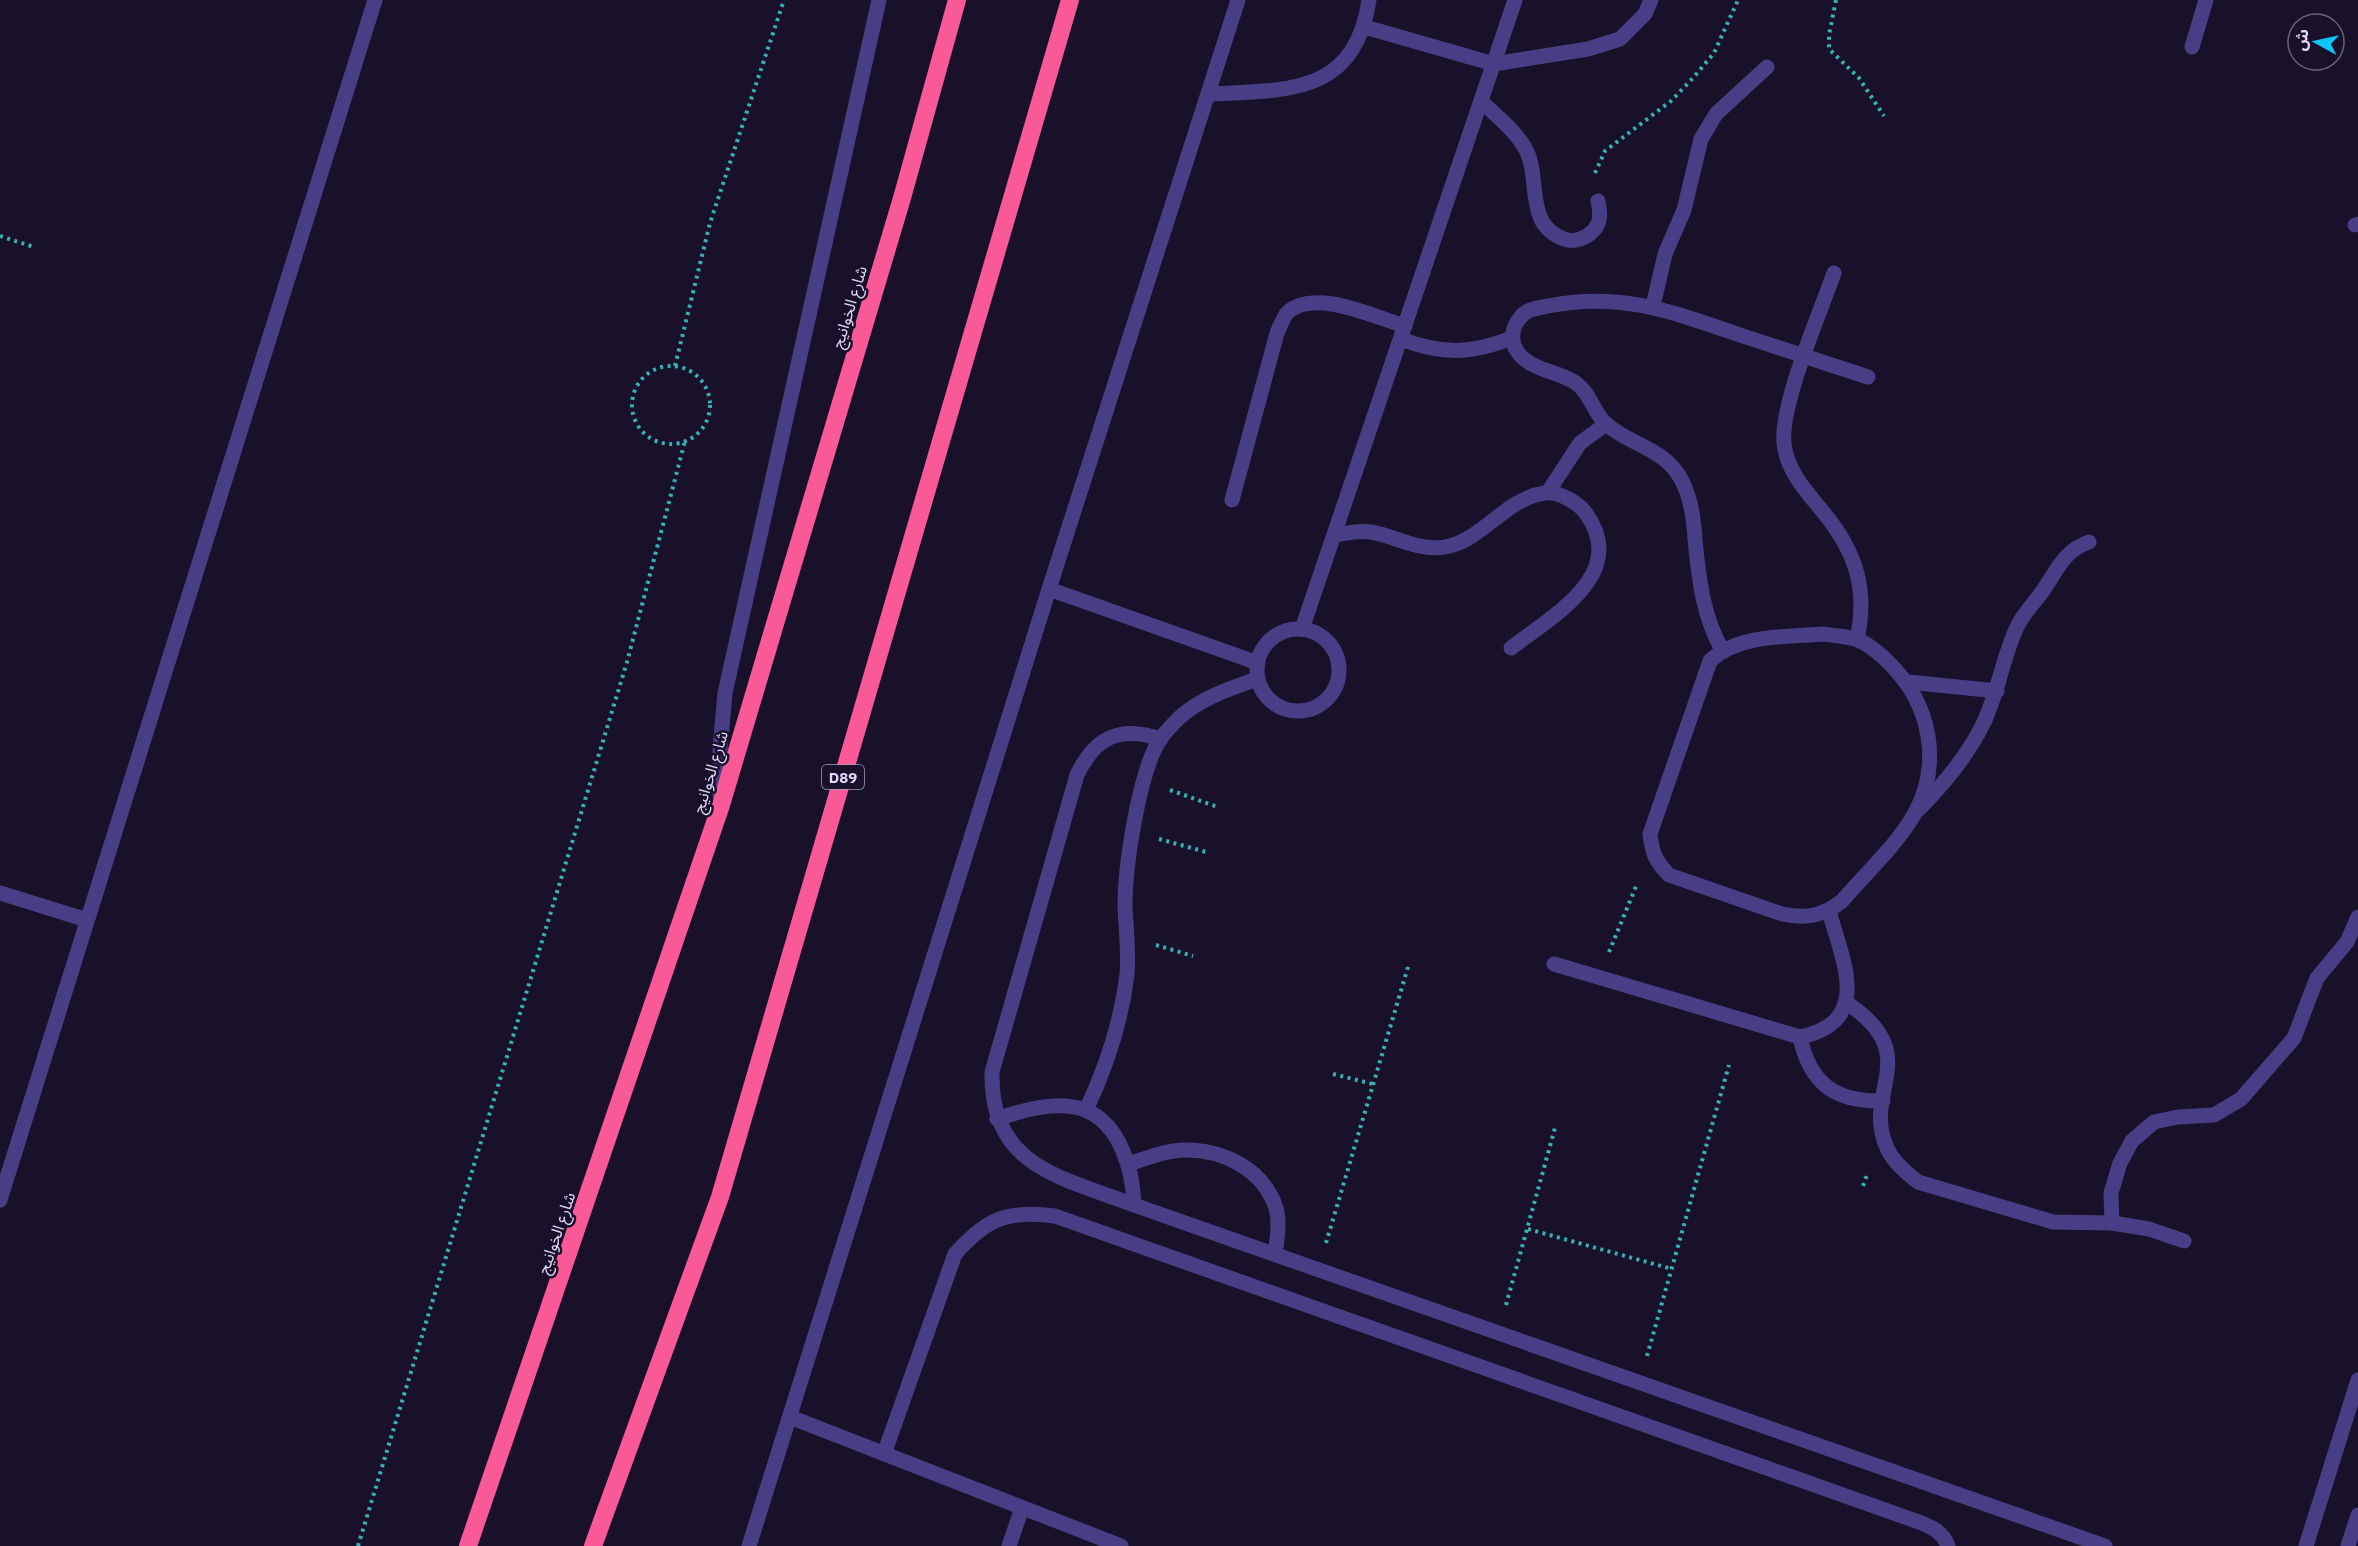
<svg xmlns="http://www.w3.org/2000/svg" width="2358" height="1546" viewBox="0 0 2358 1546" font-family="'IBM Plex Sans','Noto Sans Arabic',sans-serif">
  <rect width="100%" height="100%" fill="#181129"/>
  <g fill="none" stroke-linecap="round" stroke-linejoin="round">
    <!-- path -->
    <g stroke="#35b2b7" stroke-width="4" stroke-dasharray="3 4.5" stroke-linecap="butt">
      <path d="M1836 0 1829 35V49L1859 78 1884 116"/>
      <path d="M1595 173 1605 151 1671 101 1693 78 1714 53 1738 0"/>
      <path d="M0 236 34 247"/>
      <path d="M675 366 710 223 784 0"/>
      <circle cx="671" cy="405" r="39"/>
      <path d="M1170 790 1218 807"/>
      <path d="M1159 839 1206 852"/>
      <path d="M1156 945 1193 956"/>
      <path d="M1609 952 1637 884"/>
      <path d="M1333 1074 1373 1084"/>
      <path d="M1863 1186 1868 1172"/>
      <path d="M1528 1229 1672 1269"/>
      <path d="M1326 1243 1408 967"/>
      <path d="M1506 1305 1555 1128"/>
      <path d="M1647 1356 1729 1065"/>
      <path d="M358 1546 627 662 685 441"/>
    </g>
    <!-- lane -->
    <g stroke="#483e86" stroke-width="15">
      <path d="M1365 27 1494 64 1588 49 1620 39 1645 14 1651 0"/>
      <path d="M2192 47 2206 0"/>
      <path d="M1208 94C1286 90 1355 96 1369 0"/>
      <path d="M1481 101C1496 116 1515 130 1525 148 1542 178 1523 224 1564 239 1575 243 1586 238 1593 231 1602 222 1600 211 1598 201"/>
      <path d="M2355 225 2358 224"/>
      <path d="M1834 273C1820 313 1780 405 1784 443 1787 472 1807 492 1824 513 1856 552 1868 590 1857 639"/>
      <path d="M1653 306 1665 254 1684 210 1701 139 1716 114 1767 67"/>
      <path d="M1401 339C1443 355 1470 354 1512 338"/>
      <path d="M1548 492 1580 443 1606 424"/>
      <path d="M1232 500 1277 333C1280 327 1283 317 1288 312 1315 288 1374 317 1405 326"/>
      <path d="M1335 535C1346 533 1359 530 1371 532 1399 537 1420 553 1450 546 1486 536 1507 498 1545 493 1558 491 1577 502 1585 512 1631 574 1552 616 1511 648"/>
      <path d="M1049 589 1258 663"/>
      <circle cx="1298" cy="670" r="41"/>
      <path d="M1302 629 1515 0"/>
      <path d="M1824 634C1834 636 1846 636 1855 639 1868 643 1883 656 1892 666 1930 705 1942 763 1915 813 1897 845 1866 873 1842 901 1823 916 1806 919 1782 914L1669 875C1656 862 1652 853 1650 834L1710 661C1738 634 1786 637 1824 634Z"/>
      <path d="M1722 650C1704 617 1700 586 1696 550 1694 526 1693 501 1681 479 1665 448 1627 444 1605 423 1593 411 1590 393 1576 383 1558 371 1529 370 1517 351 1510 341 1512 327 1520 318 1526 309 1538 308 1548 306 1622 291 1675 313 1743 336 1785 350 1826 363 1868 377"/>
      <path d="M1908 682 1997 691"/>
      <path d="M1161 739C1120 725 1095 737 1077 775L992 1072C990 1167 1061 1177 1134 1205L2105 1546"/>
      <path d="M1919 809C1944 784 1966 758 1982 726 1999 693 2003 653 2019 623 2027 609 2038 599 2046 586 2059 566 2066 550 2089 542"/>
      <path d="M1554 964 1800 1037C1873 1022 1843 962 1829 911"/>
      <path d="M1847 1003C1926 1056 1861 1091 1887 1148 1893 1162 1906 1172 1918 1182L2053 1222 2112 1223 2149 1229 2184 1241"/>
      <path d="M1800 1037C1810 1084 1835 1102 1883 1101"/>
      <path d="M1086 1110C1106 1068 1121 1023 1127 975 1129 952 1126 929 1125 906 1125 866 1139 770 1161 738 1166 731 1174 723 1180 717 1201 698 1231 688 1257 679"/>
      <path d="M997 1119C1023 1110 1057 1100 1085 1110 1121 1124 1133 1172 1134 1205"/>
      <path d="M1129 1164C1146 1158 1165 1151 1183 1150 1221 1149 1263 1168 1276 1208 1280 1222 1277 1240 1275 1254"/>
      <path d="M2112 1223 2111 1193 2120 1163 2132 1141 2154 1122 2178 1117 2214 1115 2241 1099 2294 1038 2317 978 2347 942 2358 917"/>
      <path d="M790 1417 1121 1546"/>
      <path d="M884 1454 955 1254C987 1218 1007 1210 1055 1216L1919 1522C1932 1527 1943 1532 1948 1546"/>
      <path d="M1009 1546 1022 1508"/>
      <path d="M2306 1546 2358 1380"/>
      <path d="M2348 1546 2358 1515"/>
    </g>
    <!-- street -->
    <g stroke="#483e86" stroke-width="15">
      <path d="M720 796V750L725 693 879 0"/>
      <path d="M0 893 87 920"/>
      <path d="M0 1200 375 0"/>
      <path d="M749 1546 1049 589 1238 0"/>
    </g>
    <!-- highway -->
    <g stroke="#f95996" stroke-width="18">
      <path d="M468 1546 721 805 902 198 957 0"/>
      <path d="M593 1546 720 1197 1070 0"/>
    </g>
  </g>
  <g text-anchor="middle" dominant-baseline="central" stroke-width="5" stroke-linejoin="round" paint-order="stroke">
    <!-- shield labels -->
    <rect fill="#181129" stroke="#a59ebe" stroke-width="1.5" x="822" y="765" width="42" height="24" rx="4.5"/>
    <g font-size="15" font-weight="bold" fill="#e2dafe">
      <text x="843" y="777">D89</text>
    </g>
    <!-- street labels -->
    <g font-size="16" fill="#e2dafe" stroke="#181129">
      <text transform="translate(849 307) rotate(-73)">شارع الخوانيج</text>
      <text transform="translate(710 772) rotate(-73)">شارع الخوانيج</text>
      <text transform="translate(556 1233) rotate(-71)">شارع الخوانيج</text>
    </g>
  </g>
  <!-- north arrow -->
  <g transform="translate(2316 42) rotate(278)"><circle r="28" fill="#181129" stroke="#69617e" stroke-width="1.5"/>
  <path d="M0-4.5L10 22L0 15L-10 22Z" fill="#0dc8f7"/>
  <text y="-9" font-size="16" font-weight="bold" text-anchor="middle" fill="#e2dafe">ش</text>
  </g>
</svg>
